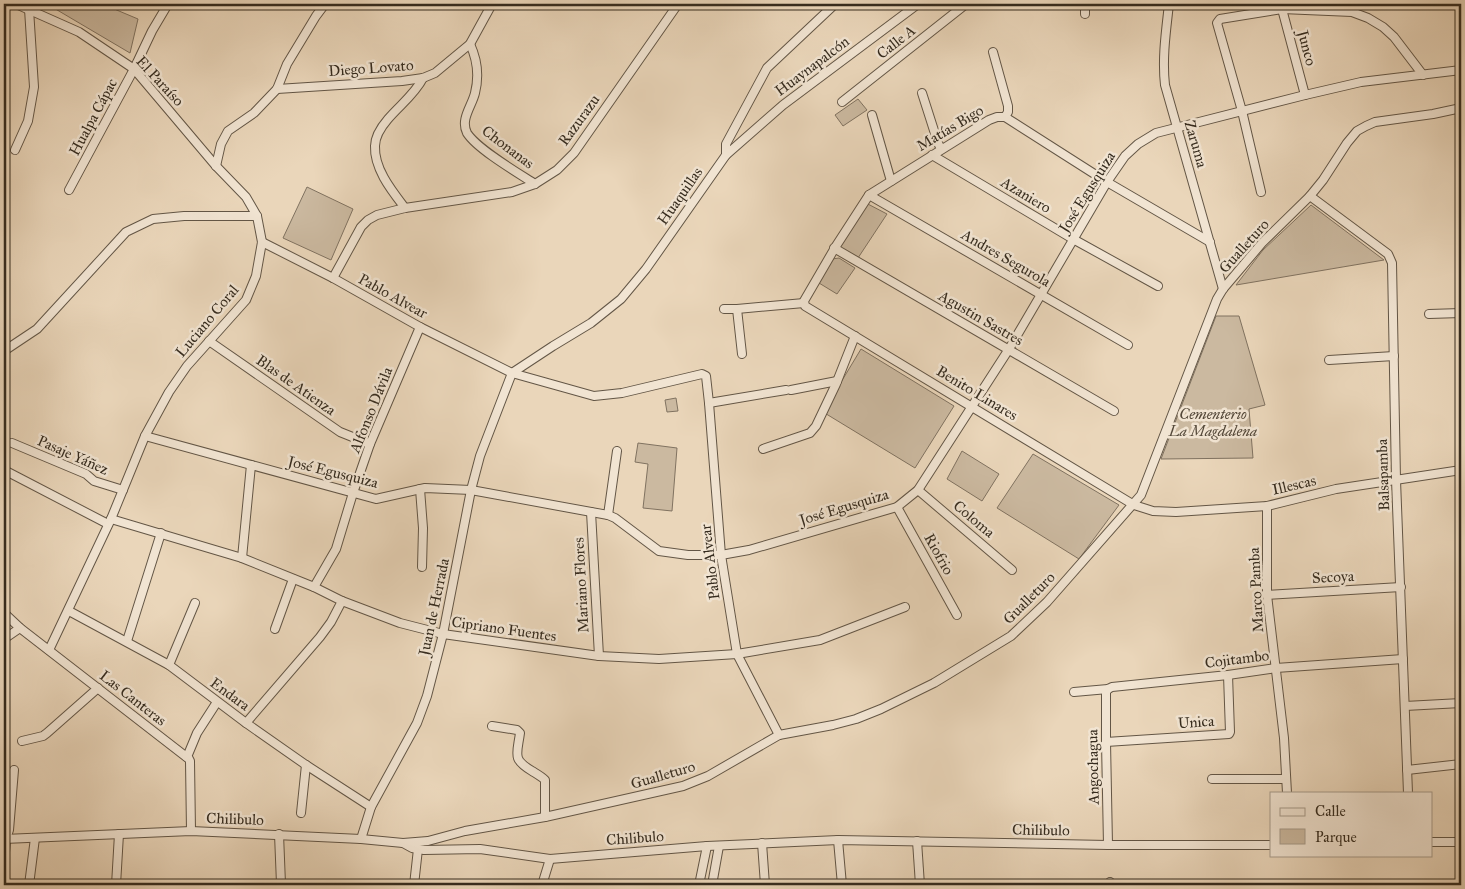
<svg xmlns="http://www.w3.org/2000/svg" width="1465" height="889" viewBox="0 0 1465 889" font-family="'IM FELL Great Primer',serif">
  <rect width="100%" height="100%" fill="#ead6ba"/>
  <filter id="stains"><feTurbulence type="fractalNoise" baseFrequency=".004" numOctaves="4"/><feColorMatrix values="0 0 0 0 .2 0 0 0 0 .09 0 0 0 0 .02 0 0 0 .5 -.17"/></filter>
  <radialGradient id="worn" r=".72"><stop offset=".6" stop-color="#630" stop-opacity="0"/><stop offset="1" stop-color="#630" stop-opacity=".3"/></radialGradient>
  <!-- green -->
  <g fill="#cbb9a0" stroke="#807260">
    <path d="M47 4H103L119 11 138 19 130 53Z"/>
    <path d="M858 99 867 110 843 126 835 115Z"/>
    <path d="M307 187 353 209 331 260 283 238Z"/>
    <path d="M864 202 887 214 856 261 836 246Z"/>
    <path d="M1311 205 1384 260 1236 285 1263 250Z"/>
    <path d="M839 258 855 268 837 294 819 283 832 259Z"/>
    <path d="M1216 316H1239L1265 405 1249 409 1253 458 1161 459Z"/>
    <path d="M861 349 954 406 915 468 823 412Z"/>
    <path d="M676 398 678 411 667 412 665 400Z"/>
    <path d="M638 443 677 448 672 511 643 508 648 464 635 462Z"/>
    <path d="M962 451 999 474 982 501 947 479Z"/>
    <path d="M1033 454 1119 505 1079 559 997 508Z"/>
  </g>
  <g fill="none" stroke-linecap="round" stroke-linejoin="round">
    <!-- minor casing -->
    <g stroke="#635646" stroke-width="10">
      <g id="minor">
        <path d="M16 4 79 32 134 69 216 166 246 197 257 216 262 242 256 276 246 300 187 366 169 392 145 436 111 519 49 650"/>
        <path d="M1085 4V14"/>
        <path d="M1169 4C1166 31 1162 58 1165 85L1223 289"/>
        <path d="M1282 9 1305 95"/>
        <path d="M470 44C477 59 479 77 475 93 472 106 460 119 467 133 477 149 518 173 535 184"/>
        <path d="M993 52 1008 106V112L1005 117"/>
        <path d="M4 71 5 85 4 93"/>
        <path d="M277 89 402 81 423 78 435 73 470 44 492 4"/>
        <path d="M922 93 938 143 941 149"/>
        <path d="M842 102 966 4"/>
        <path d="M872 115 891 181"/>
        <path d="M15 150 28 121 34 87 29 9 28 6"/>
        <path d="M726 155 783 105 918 4"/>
        <path d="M932 155 1073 239 1158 286"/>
        <path d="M216 166 221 144 228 131 254 113 277 89 287 64 316 16 325 4"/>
        <path d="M69 190 134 69 152 31 168 4"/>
        <path d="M1261 192 1242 111 1217 23 1220 19 1282 9 1352 12 1368 18 1383 27 1394 37 1423 75"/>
        <path d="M869 195 1128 345"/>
        <path d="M1310 196 1388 254 1392 263 1396 480 1408 793"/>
        <path d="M405 208C392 191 374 169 375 146 375 137 382 126 388 119 400 105 415 94 423 78"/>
        <path d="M262 242 333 278 420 327 512 373 594 396 622 393 702 374 706 376 709 403 721 555 737 654 779 735"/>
        <path d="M1210 242 1107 182 1005 117H997L989 120 869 195 836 246 804 301 805 306 1134 505 1153 511 1176 512 1267 506 1336 489 1461 470"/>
        <path d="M834 248 1114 411"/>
        <path d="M333 278 361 227 368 220 377 215 405 208 512 192 535 184 557 170 574 153 678 4"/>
        <path d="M724 309H737L804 303"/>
        <path d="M737 309 742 354"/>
        <path d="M1429 314 1461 313"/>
        <path d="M209 341 340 432 370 444"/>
        <path d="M4 351 37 329 126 232 153 219 184 216H257"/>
        <path d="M1329 360 1394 356"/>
        <path d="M512 373 553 346 591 323 621 299 646 269 726 155V144L767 68 835 4"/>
        <path d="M791 390 837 381"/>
        <path d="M709 403 786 390"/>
        <path d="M145 436 376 499 425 488 471 490 608 515 615 518 659 551 688 555H721L749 550 897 507 918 490 1009 349 1107 182 1125 156 1138 144 1156 133 1305 95 1361 82 1461 70"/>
        <path d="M12 443 86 474 94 481 123 490"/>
        <path d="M763 449 810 433 816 426 836 384 855 336"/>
        <path d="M4 470 108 524"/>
        <path d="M420 489 423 528 422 567"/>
        <path d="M918 490 1012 570"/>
        <path d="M1267 506V595L1284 738 1287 793"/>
        <path d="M897 507 957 615"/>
        <path d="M591 512 599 656"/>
        <path d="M608 515 617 451"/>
        <path d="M111 519 242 558 314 587 342 601 400 623 443 634 599 656 659 659 737 654 820 640 905 607"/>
        <path d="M242 558 251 465"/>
        <path d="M314 587 336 549 353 493 370 444 420 327"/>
        <path d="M1267 595 1401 587"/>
        <path d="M69 611 169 665 246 723 306 765 371 807"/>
        <path d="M4 613 20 628 189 759 190 761 191 831"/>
        <path d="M275 629 293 579"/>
        <path d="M4 639 20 628"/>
        <path d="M127 641 161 533"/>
        <path d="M169 665 195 603"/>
        <path d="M1108 689 1106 692V742L1108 845"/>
        <path d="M1074 692 1108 689 1112 687 1228 675 1276 668 1403 659"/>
        <path d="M1405 706 1461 703"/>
        <path d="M246 723 320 637 331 622 342 601"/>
        <path d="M492 726 517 730 520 733C517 755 512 759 532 771 537 774 541 776 545 780V817"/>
        <path d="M22 741 43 736 47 733 98 688"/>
        <path d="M1106 742 1229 734 1230 732 1228 675"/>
        <path d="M187 757 197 733 217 702"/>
        <path d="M1407 770 1461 764"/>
        <path d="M1212 779H1286"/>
        <path d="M301 813 306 765"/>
        <path d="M279 834 281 884"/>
        <path d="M4 839 191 831 361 839 403 843 412 848 424 850 480 849 550 859 707 846 838 840 1108 845H1271"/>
        <path d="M361 839 371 807 417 723 427 696 443 634 471 490 480 456 512 373"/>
        <path d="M838 840 842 885"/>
        <path d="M917 841 920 885"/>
        <path d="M1431 842H1461"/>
        <path d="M403 843 428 841 465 831 545 817 683 786 708 776 779 735 833 725 856 719 881 709 934 683 1011 636 1047 602 1141 495 1217 299 1223 289 1262 243 1310 196 1323 180 1347 143 1357 131 1366 126 1375 122 1433 114 1461 108"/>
        <path d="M762 843 765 885"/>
        <path d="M4 865 6 839 9 830 14 770"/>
        <path d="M1110 882V885"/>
        <path d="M29 885 35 838"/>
        <path d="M116 885 119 834"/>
        <path d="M414 885 418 849"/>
        <path d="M542 885 550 859"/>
        <path d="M699 885 707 846"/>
        <path d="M712 885 719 846"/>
      </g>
    </g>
    <!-- minor -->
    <use href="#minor" stroke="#f1e4d2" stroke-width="8"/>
  </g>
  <g text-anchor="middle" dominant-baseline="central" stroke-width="5" stroke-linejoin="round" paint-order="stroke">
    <!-- street labels -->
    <g font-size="15" fill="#362c1f" stroke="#f1e4d2">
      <text transform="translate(896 42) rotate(-38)">Calle A</text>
      <text transform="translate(1307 48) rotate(75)">Junco</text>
      <text transform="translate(812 66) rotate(-37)">Huaynapalcón</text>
      <text transform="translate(371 68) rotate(-4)">Diego Lovato</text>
      <text transform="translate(160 81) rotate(47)">El Paraíso</text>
      <text transform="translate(93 117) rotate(-62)">Hualpa Cápac</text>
      <text transform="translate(579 120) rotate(-54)">Razurazu</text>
      <text transform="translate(950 128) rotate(-31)">Matías Bigo</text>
      <text transform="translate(1196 144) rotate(74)">Zaruma</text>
      <text transform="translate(508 147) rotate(37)">Chonanas</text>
      <text transform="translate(1087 192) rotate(-58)">José Egusquiza</text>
      <text transform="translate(1026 195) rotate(31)">Azaniero</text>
      <text transform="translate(680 196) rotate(-55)">Huaquillas</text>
      <text transform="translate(1244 246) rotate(-48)">Gualleturo</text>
      <text transform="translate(1006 258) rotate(30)">Andres Segurola</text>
      <text transform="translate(393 296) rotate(29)">Pablo Alvear</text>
      <text transform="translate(981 318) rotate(30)">Agustin Sastres</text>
      <text transform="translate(207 321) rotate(-50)">Luciano Coral</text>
      <text transform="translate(296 385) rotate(35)">Blas de Atienza</text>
      <text transform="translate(977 393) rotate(31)">Benito Linares</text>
      <text transform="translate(371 410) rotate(-68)">Alfonso Dávila</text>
      <text transform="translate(73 455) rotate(24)">Pasaje Yáñez</text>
      <text transform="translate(333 472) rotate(14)">José Egusquiza</text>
      <text transform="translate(1383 475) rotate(-92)">Balsapamba</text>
      <text transform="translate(1294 485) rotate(-13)">Illescas</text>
      <text transform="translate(844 507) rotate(-17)">José Egusquiza</text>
      <text transform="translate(974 519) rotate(40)">Coloma</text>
      <text transform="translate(939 554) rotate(61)">Riofrio</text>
      <text transform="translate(710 562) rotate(-97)">Pablo Alvear</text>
      <text transform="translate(1333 577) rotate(-3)">Secoya</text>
      <text transform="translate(581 585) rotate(-93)">Mariano Flores</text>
      <text transform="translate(1256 590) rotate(-93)">Marco Pamba</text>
      <text transform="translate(1029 598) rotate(-45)">Gualleturo</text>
      <text transform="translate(434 607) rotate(-78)">Juan de Herrada</text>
      <text transform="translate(504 629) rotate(8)">Cipriano Fuentes</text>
      <text transform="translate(1237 659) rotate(-7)">Cojitambo</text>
      <text transform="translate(230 694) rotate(36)">Endara</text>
      <text transform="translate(133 698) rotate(38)">Las Canteras</text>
      <text transform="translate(1196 722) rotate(-4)">Unica</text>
      <text transform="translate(1093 767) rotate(-91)">Angochagua</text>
      <text transform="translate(663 775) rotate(-16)">Gualleturo</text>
      <text transform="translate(235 819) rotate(2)">Chilibulo</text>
      <text transform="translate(1041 830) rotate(1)">Chilibulo</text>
      <text transform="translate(635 838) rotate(-4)">Chilibulo</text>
    </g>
    <!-- park labels -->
    <g font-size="15" font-style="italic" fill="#544839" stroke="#f1e4d2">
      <text x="1213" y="414">Cementerio<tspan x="1213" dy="17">La Magdalena</tspan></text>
    </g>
  </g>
  <!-- margin -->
  <rect width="1465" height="889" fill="none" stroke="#ead6ba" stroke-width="20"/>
  <rect x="5" y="5" width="1455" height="879" fill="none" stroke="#362c1f" stroke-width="2.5"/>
  <rect x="10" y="10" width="1445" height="869" fill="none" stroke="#362c1f"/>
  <!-- legend -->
  <rect x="1270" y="792" width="162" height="65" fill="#f1e4d2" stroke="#a69a8a"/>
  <rect x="1280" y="808" width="25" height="8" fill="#f1e4d2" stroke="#a69a8a"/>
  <text x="1315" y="816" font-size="15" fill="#362c1f">Calle</text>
  <rect x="1280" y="829" width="25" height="15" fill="#cbb9a0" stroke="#a69a8a"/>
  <text x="1315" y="842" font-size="15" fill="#362c1f">Parque</text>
  <rect width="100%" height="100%" filter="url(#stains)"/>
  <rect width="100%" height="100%" fill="url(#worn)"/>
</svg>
